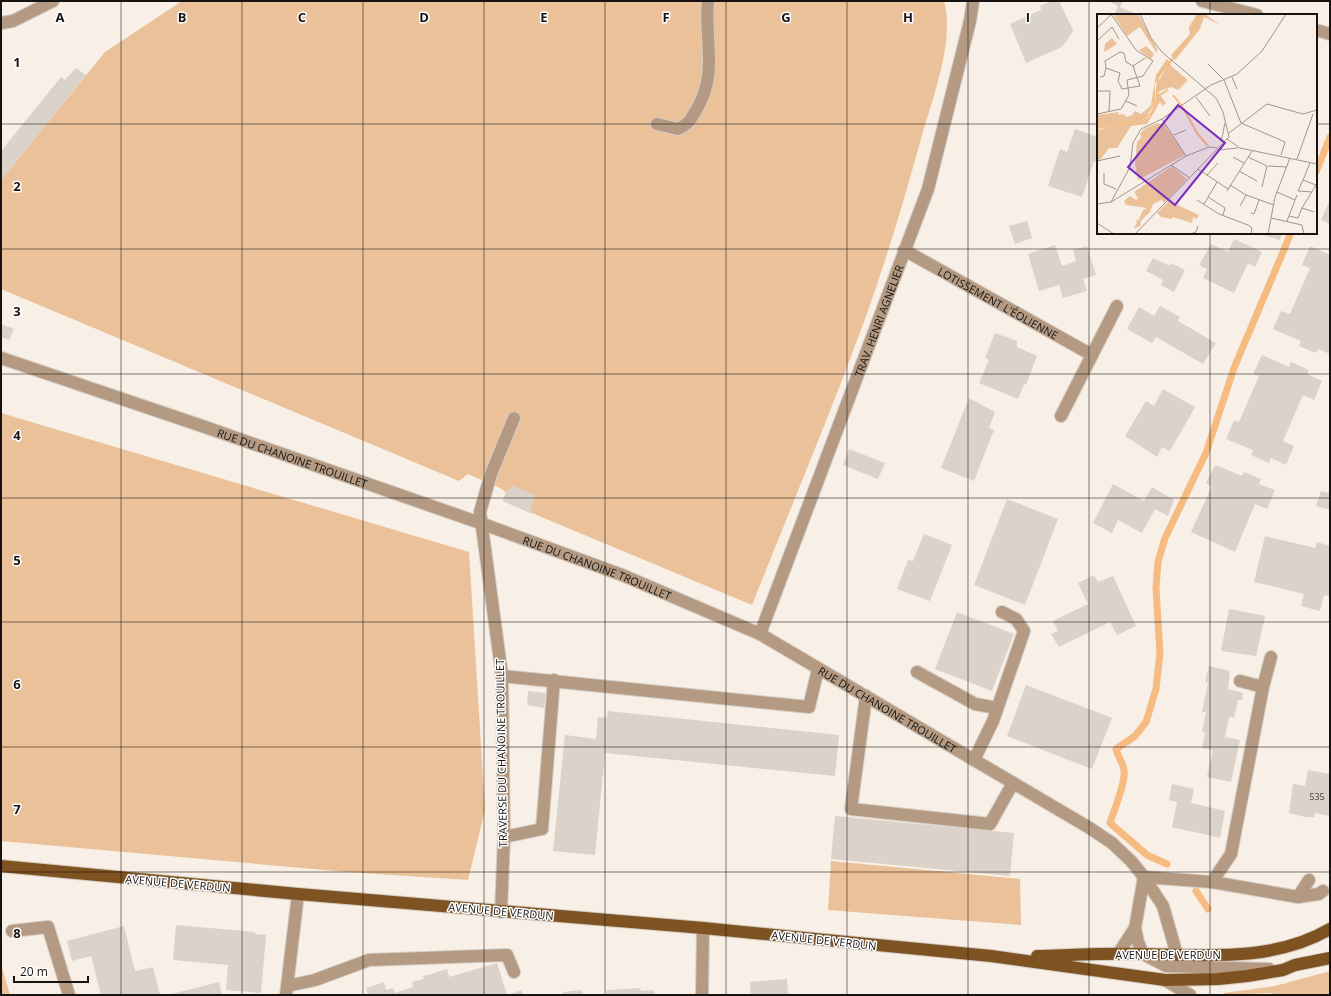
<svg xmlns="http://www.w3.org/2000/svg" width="1331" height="996" viewBox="0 0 1331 996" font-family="'Open Sans',sans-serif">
  <rect width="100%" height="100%" fill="#f8efe6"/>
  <!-- green -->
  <g fill="#eac199">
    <path d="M182 1H944C955 39 933 98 922 135 905 197 887 258 865 319 830 415 790 509 752 605L503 501 506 492 500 488 468 474 459 481 1 289V180L105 52Z"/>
    <path d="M1 413 469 552 485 810 468 880 347 872 1 841Z"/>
    <path d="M831 861 1020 879 1021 925 828 910Z"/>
    <path d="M1 964 10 995H1Z"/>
    <path d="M1330 971V995H1278L1270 993 1224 995V993L1275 986Z"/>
  </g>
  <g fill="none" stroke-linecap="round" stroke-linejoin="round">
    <!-- stream -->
    <g stroke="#f6bb80" stroke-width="7">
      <path d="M1316 172 1330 137"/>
      <path d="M1167 864 1147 855 1110 823C1114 810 1126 782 1124 770 1123 763 1118 757 1116 749L1135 736 1146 722 1156 689 1160 653 1156 588 1158 562 1165 538 1206 453 1234 368 1291 233"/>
      <path d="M1196 891 1208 909"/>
    </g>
  </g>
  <!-- building -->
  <g fill="#dbd2c9">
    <path d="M1052 1H1059L1073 30 1072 33 1062 47 1026 63 1010 24 1041 10 1040 6Z"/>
    <path d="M1108 1H1123L1120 7 1138 15H1114L1118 6Z"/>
    <path d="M76 68 86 75 1 180V151L61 77 65 80Z"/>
    <path d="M1075 129 1098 137V163L1094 161 1082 197 1048 186 1060 149 1067 152Z"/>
    <path d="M1330 200V224L1321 220Z"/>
    <path d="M1027 221 1032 238 1015 244 1009 226Z"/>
    <path d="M1264 233H1282L1280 240 1263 235Z"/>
    <path d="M1234 239 1262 252 1255 267 1248 263 1234 293 1203 278 1207 269 1199 265 1211 244 1228 252Z"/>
    <path d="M1055 245 1062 266 1076 261 1073 250 1087 246 1096 275 1083 279 1087 291 1063 298 1059 285 1039 291 1028 254Z"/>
    <path d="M1310 246 1330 255V354L1318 349 1316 353 1299 346 1301 341 1273 329 1281 311 1290 314 1310 268 1302 265Z"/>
    <path d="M1153 258 1170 266 1171 263 1185 270 1174 292 1161 285 1163 280 1146 271Z"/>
    <path d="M1160 306 1180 317 1178 321 1216 343 1203 364 1156 337 1152 343 1127 329 1139 307 1154 316Z"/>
    <path d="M1 324 14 329 9 340 1 337Z"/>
    <path d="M995 333 1017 341V347L1037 356 1026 385 1024 384 1018 399 979 383 989 360 985 358Z"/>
    <path d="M1262 355 1289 367 1291 362 1309 370 1307 374 1322 381 1314 400 1303 395 1283 441 1294 446 1286 465 1271 458 1269 463 1251 455 1253 450 1226 439 1234 420 1239 422 1259 376 1253 374Z"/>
    <path d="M1163 389 1195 407 1170 451 1162 447 1157 457 1125 436 1146 401 1154 406Z"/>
    <path d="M969 398 995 412 989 428 994 430 974 481 941 468Z"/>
    <path d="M849 449 885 463 878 479 843 465Z"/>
    <path d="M1215 465 1242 476 1244 472 1261 479 1259 484 1275 490 1267 509 1255 504 1235 552 1191 532 1212 486 1206 483Z"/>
    <path d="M1113 484 1144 501 1152 487 1174 500 1168 516 1155 509 1142 533 1118 520 1112 533 1093 523Z"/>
    <path d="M513 486 535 495 530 513 503 501 506 492Z"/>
    <path d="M1321 491 1330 493V510L1316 506Z"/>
    <path d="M1007 499 1058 519 1025 605 974 585Z"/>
    <path d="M924 534 952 545 930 601 897 589 908 560 913 561Z"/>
    <path d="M1265 536 1315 548 1317 542 1330 546V592L1329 596 1324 595 1320 611 1301 606 1304 594 1254 582Z"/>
    <path d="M1094 575 1098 582 1113 576 1136 626 1117 635 1110 622 1059 647 1051 634 1058 631 1053 621 1088 604 1078 583Z"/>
    <path d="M1229 609 1265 616 1256 656 1221 651Z"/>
    <path d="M957 612 1014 634 992 691 935 669Z"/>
    <path d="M1209 666 1230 671 1228 689 1243 693 1242 700H1238L1234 718 1229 717 1225 737 1240 740 1231 782 1207 777 1213 750 1202 748 1205 733 1202 732 1206 712H1202L1208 683 1205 682Z"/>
    <path d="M1026 685 1112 718 1092 769 1007 736Z"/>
    <path d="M528 691 546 693 544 708 527 705Z"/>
    <path d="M608 711 839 735 835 776 605 753 595 855 553 851 565 735 596 739 598 717 607 718Z"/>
    <path d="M1308 770 1330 774V816L1315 813 1314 817H1305L1289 813 1293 784 1305 786Z"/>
    <path d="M1172 784 1194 789 1191 803 1225 811 1220 838 1172 827 1177 802 1169 800Z"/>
    <path d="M835 816 1014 833 1010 876 831 859Z"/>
    <path d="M176 925 255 932V934L266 935 261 993 226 990 228 965 173 960Z"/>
    <path d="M124 926 135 971 153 967 160 995H101L91 956 72 961 67 941Z"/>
    <path d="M497 963 507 995H368L366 988 384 982 386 990 393 988 395 993 413 987 412 982 424 979 423 976 431 974 447 969 449 977Z"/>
    <path d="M787 979 788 995H751L750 982Z"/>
    <path d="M219 982 222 995H172V994Z"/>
    <path d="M640 988 641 991 654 990 655 995H607L606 990Z"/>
    <path d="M522 990 523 995H507Z"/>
    <path d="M582 990 583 995H563V992Z"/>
  </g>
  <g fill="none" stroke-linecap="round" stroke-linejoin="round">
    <!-- minor casing -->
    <g stroke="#d4ccc4" stroke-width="14">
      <g id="minor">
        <path d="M1202 1 1257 15"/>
        <path d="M1 23 13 21 53 1"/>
        <path d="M1316 30 1330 34"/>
        <path d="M657 124 678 129C690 123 691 119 698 107 718 70 704 40 708 1"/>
        <path id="s1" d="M904 250 1092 355"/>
        <path id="s2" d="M1 358 205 427 483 524 622 575 760 634 1088 827 1112 843 1131 861 1144 877 1163 906 1177 955"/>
        <path d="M1061 416 1117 306"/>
        <path id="s3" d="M760 634 928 189 970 21 973 1"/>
        <path d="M917 672 975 704 997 708"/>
        <path d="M502 676 809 707 818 669"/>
        <path d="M1240 681 1263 687"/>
        <path d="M866 696 851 809 990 824 1013 783"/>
        <path d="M974 760 993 721 1024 631 1016 619 1002 612"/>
        <path d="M504 837 542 829 554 680"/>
        <path d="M1144 877 1212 882 1298 897 1309 880"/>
        <path d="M1212 882 1231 854 1263 687 1271 657"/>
        <path d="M1298 897 1319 894 1323 891"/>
        <path d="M501 912 504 837 502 676 480 512 491 474 514 418"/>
        <path d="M1135 928 1138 942 1143 954 1166 966 1269 969"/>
        <path d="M12 931 48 927 69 995"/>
        <path d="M1118 954 1135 928 1144 877"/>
        <path d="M1165 980 1190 995"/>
        <path d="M287 986 315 980 369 960 507 955 514 972"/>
        <path d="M286 995 298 894"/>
        <path d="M702 995 703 928"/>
      </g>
    </g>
    <!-- major casing -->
    <g stroke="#d4ccc4" stroke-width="14">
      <g id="major">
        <path d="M1 866 298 894 703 928 991 956 1165 980 1218 979 1247 976 1283 970 1295 965 1330 958"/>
        <path d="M1037 956C1072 955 1107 953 1143 954 1205 955 1274 962 1330 929"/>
      </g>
    </g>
    <!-- minor -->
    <use href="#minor" stroke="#b49a82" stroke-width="12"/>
    <!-- major -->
    <use href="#major" stroke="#7e5221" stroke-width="12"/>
  </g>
  <!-- grid -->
  <path fill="none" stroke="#161310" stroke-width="1" stroke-opacity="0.55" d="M121 1V995M242 1V995M363 1V995M484 1V995M605 1V995M726 1V995M847 1V995M968 1V995M1089 1V995M1210 1V15M1 124H1098M1316 124H1330M1210 233V995M1 249H1330M1 374H1330M1 498H1330M1 622H1330M1 747H1330M1 872H1330"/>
  <g text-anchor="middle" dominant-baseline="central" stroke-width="3" stroke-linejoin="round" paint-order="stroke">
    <!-- number labels -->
    <g font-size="9" fill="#47433e">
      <text x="1317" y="796">535</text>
    </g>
    <!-- street labels -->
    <g font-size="11" fill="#161310" stroke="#fff">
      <text stroke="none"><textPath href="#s1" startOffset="108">LOTISSEMENT L'ÉOLIENNE</textPath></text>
      <text stroke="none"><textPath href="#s3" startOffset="335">TRAV. HENRI AGNELIER</textPath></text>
      <text stroke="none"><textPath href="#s2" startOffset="308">RUE DU CHANOINE TROUILLET</textPath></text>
      <text stroke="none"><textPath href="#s2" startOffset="632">RUE DU CHANOINE TROUILLET</textPath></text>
      <text stroke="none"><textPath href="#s2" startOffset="956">RUE DU CHANOINE TROUILLET</textPath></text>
      <text transform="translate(501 753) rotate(-91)">TRAVERSE DU CHANOINE TROUILLET</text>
      <text transform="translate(178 883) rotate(5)">AVENUE DE VERDUN</text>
      <text transform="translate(501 911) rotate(5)">AVENUE DE VERDUN</text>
      <text transform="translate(824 940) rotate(6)">AVENUE DE VERDUN</text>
      <text x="1168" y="954">AVENUE DE VERDUN</text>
    </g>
  </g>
  <!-- overview -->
  <g transform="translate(1097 14)">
    <rect width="220" height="220" fill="#f8efe6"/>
    <path d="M16 0H41L61 36 59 38 43 13 30 22ZM100 0H108L123 11 107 3 103 15 78 46 74 41 93 20 92 13ZM15 24 20 30 7 38 8 30ZM49 32 57 40 54 45 42 36ZM70 45 72 47 58 70V90L50 101 44 105 0 113V101L22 98 21 101 27 100 29 103 35 101 38 97 44 100 50 95 54 91 59 61ZM73 48 74 52 91 66 81 76 74 73 61 78 69 89 66 92 63 88 50 110 34 112 20 134H12L4 145 0 146V116L52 103 60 90V69ZM60 109 67 110 88 141 41 166 38 150 40 128 44 124 43 120 47 115ZM75 152 90 165 67 189 65 186 56 190 53 198 43 208 44 211 37 215 40 208 38 204 41 207 46 196 50 194 29 191 27 187 33 182 39 186 41 184 37 178ZM72 187 102 201 100 205 96 203 95 209 76 203 75 205 64 203 60 199Z" fill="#eac199"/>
    <path fill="none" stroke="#f6bb80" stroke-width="2" d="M76 81 84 91M59 83 71 76M85 92 100 119 111 132M0 114 38 107 54 100 59 90 61 63 93 23 103 0"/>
    <path fill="none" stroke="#9e9790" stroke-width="1" d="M43 0 54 24 65 38 119 84 126 98 132 123M0 14 15 0M0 27 15 13 22 25M111 50 127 66 144 109 188 128 184 141M36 52 43 72 25 75 21 67 23 59 9 54 8 47 23 38 27 39 29 48 36 52 48 44M3 63 7 62 9 54M135 63 140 75M0 77H13L12 98M99 83 113 102M29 87 40 92M0 100 24 95 32 81 30 66 46 62 56 47 39 36 14 0M65 105 89 142M132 119 170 90 206 100 220 96M77 121 89 116M130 125 143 134 220 150M124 128 128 109M121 136 141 134M136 143 147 149M151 143 170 152 165 173M200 145 216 100M0 147 23 142M74 151 93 164M171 152 189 153M101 155 131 175M142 157 160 167M7 159V170L19 175M110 161 121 149M206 166 201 177 215 178M133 171 149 181 177 191M130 177 155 137M180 178 198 186M111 183 128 194 126 201M100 186 122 200 151 211 155 214 154 220M14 188 33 153 36 129 44 115 65 105 114 71 140 60 165 37 189 0M0 190 14 188 89 142 112 133 120 134M107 190 120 168M143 192 149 181M205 194 219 171 206 166 213 149M154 199 157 200 162 186M192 202 201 204 205 194 217 198M174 204 205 211 207 220M190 207 200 181M0 209 17 220M38 220 132 123M93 220 99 218 101 212M171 220 178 183 193 144"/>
    <path fill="#7b2cbf" fill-opacity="0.15" stroke="#7b2cbf" stroke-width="2" d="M81 91 128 129 78 191 31 153Z"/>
    <rect width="220" height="220" fill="none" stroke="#161310" stroke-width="2"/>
  </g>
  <g font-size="13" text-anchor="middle" font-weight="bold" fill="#161310" stroke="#fff" stroke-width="3" stroke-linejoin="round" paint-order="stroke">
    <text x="60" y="22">A</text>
    <text x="182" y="22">B</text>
    <text x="302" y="22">C</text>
    <text x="424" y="22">D</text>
    <text x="544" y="22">E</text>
    <text x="666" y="22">F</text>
    <text x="786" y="22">G</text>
    <text x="908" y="22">H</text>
    <text x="1028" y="22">I</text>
    <text x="17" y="67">1</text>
    <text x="17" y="191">2</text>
    <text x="17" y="316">3</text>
    <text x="17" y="440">4</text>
    <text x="17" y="565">5</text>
    <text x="17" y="689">6</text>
    <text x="17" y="814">7</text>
    <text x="17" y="938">8</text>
  </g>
  <!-- border -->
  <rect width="1331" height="996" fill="none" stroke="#161310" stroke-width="4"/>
  <!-- scale -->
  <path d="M14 976v6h74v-6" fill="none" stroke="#161310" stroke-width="2"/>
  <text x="20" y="976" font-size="12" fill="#161310" stroke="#ffffff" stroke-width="3" paint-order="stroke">20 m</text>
</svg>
